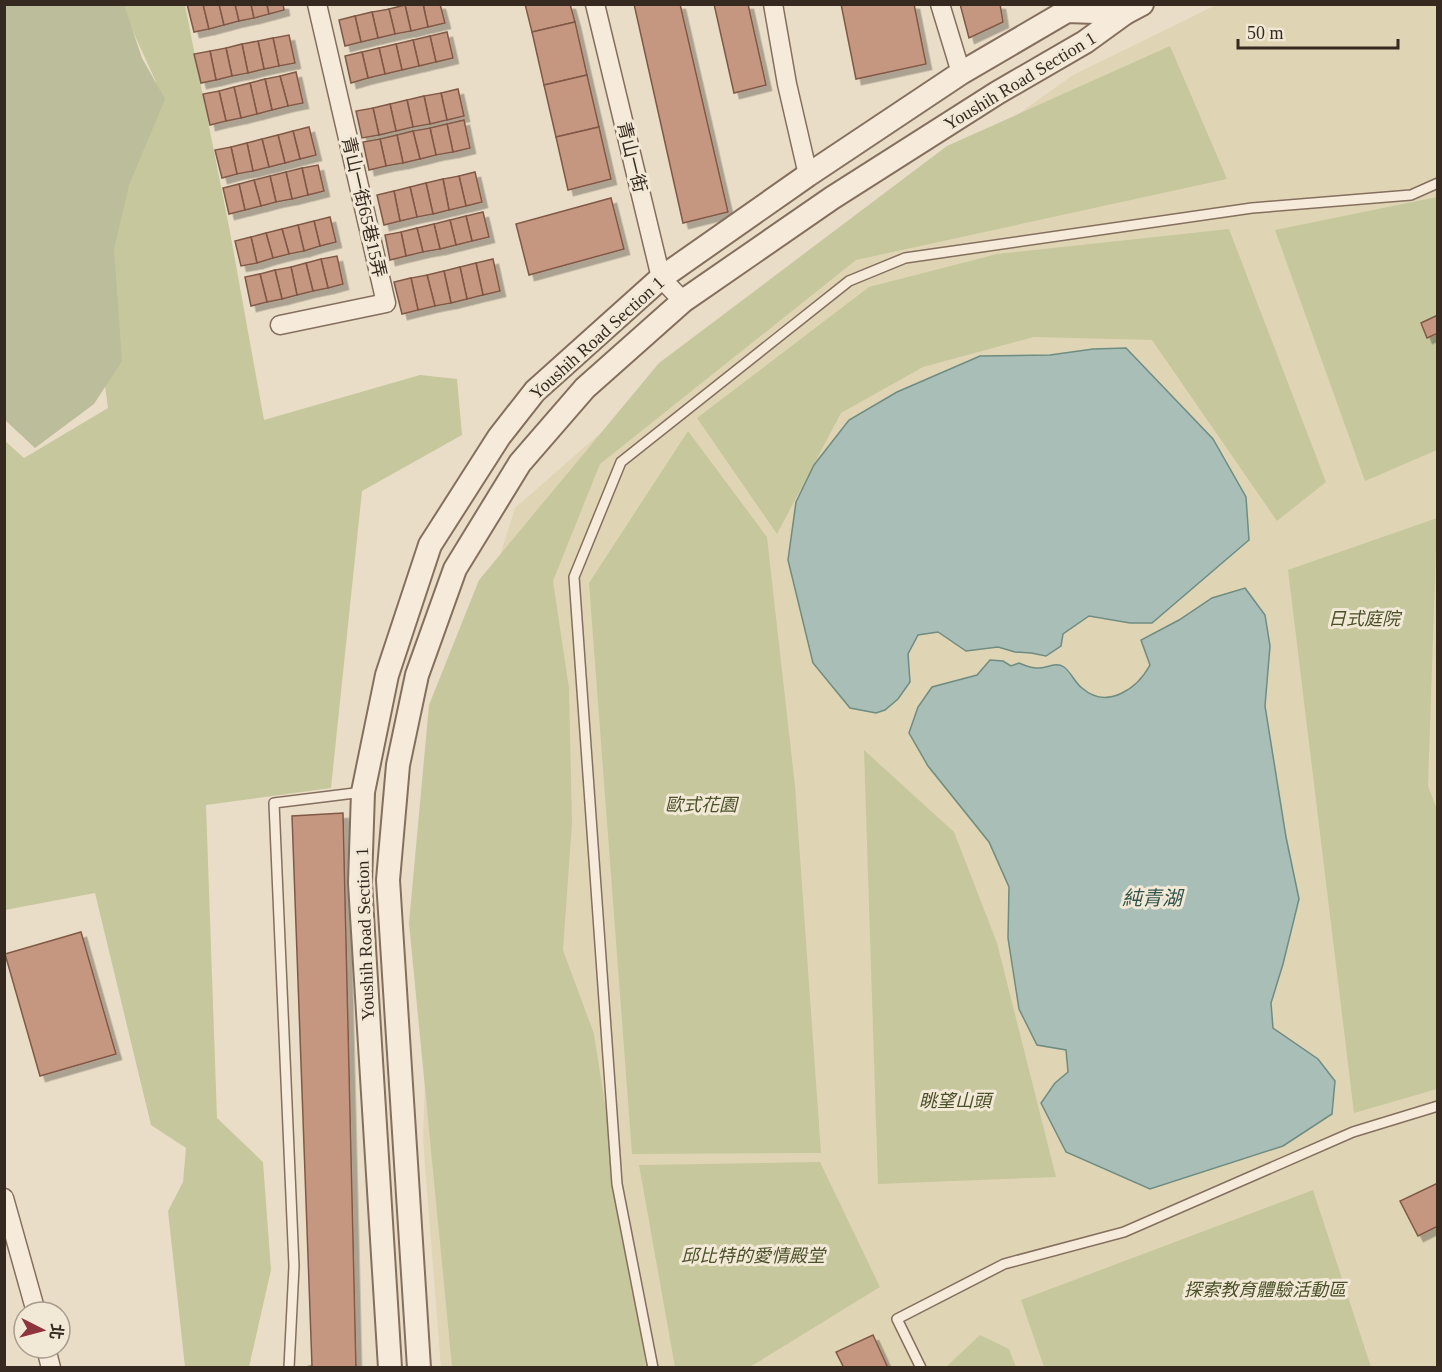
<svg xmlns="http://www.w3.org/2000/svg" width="1442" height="1372" viewBox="0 0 1442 1372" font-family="'Times New Roman','Noto Sans TC',serif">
  <defs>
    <filter id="shadow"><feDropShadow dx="5.5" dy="5.5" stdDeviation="0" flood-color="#0004"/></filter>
  </defs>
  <rect width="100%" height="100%" fill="#eaddc7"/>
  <!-- farmland -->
  <path fill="#dfd5b5" d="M1216 5H1437V1367L441 1368 423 1140 436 755 515 508 728 321 1073 75Z"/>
  <!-- green -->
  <g fill="#c6c79c">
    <path d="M121 5H185L230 232 264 420 420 375 457 379 462 435 362 491 331 788 206 805 217 1118 263 1162 271 1270 249 1367 245 1368 185 1367 168 1211 183 1182 186 1148 151 1125 95 893 5 910 4 440 24 458 108 408 95 310 120 147 156 82Z"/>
    <path d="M1170 46 1227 179 856 260 600 464 553 581 569 688 572 823 563 950 594 1034 646 1367H452L409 923 429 705 479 580 659 363 947 146Z"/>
    <path d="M1437 197V450L1365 481 1275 230Z"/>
    <path d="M1229 229 1326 482 1277 521 1152 340 1034 337 923 367 841 413 777 534 697 418 869 287 997 254Z"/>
    <path d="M688 431 767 537 795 786 821 1153 632 1154 589 583Z"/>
    <path d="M1437 518 1428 786 1438 812 1437 1089 1354 1113 1288 570Z"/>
    <path d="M864 750 954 832 997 943 1056 1177 878 1184Z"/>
    <path d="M820 1162 880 1287 750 1367H675L639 1165Z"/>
    <path d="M1313 1190 1371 1367H1044L1021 1300Z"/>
    <path d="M980 1335 1009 1349 1016 1367H946Z"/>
  </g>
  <!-- cemetery -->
  <path fill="#bcbd9a" d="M4 5H124L142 58 165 99 129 185 114 249 122 361 94 404 35 448 5 420Z"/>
  <!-- water -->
  <g fill="#a8beb6" stroke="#6f8c82" stroke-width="1.5">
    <path d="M1126 348 1213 439 1246 497 1249 540 1152 623H1130L1089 616 1063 634 1061 646 1046 656 1031 653 1015 652 998 647 966 651 938 632 918 635 908 654 910 682 898 699 885 710 876 713 850 708 813 663 788 560 796 502 814 465 849 420 897 392 980 356 1050 355 1093 349Z"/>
    <path d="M1245 588 1265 615 1270 646 1265 706 1286 837 1299 899 1283 964 1271 1003 1273 1028 1318 1059 1335 1081 1332 1114 1283 1146 1150 1189 1066 1152 1041 1103 1055 1083 1068 1072 1066 1050 1037 1045 1019 1009 1008 938 1009 887 989 842 928 766 909 733 918 707 932 687 977 675 990 660 1003 661 1011 666 1019 663C1024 665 1031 668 1037 668 1046 669 1055 661 1064 667 1071 672 1075 683 1082 688 1107 710 1137 689 1150 665L1141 640 1179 620 1212 598Z"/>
  </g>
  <!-- building -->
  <g fill="#c59781" stroke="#815946" stroke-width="1.5" filter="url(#shadow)">
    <path d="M187 4H203L209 29 194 32Z"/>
    <path d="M203 4H219L224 25 209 29Z"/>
    <path d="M219 4H235L239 21 224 25Z"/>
    <path d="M235 4H251L254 18 239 21Z"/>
    <path d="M251 4H267L269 14 254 18Z"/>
    <path d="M267 4H283L284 10 269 14Z"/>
    <path d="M423 4H440L445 23 428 27Z"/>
    <path d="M423 4 428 27 411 31 405 5Z"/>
    <path d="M525 4H570L575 22 532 32Z"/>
    <path d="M634 4H680L728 212 683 223Z"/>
    <path d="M714 4H748L766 85 734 93Z"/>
    <path d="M841 4H914L926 64 856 79Z"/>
    <path d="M960 4H1000L1003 22 969 38Z"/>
    <path d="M405 5 411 31 395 34 389 9Z"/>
    <path d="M389 9 395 34 378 38 372 12Z"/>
    <path d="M372 12 378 38 361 42 355 16Z"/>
    <path d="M355 16 361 42 345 46 339 20Z"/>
    <path d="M575 22 587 75 544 85 532 32Z"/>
    <path d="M447 32 453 58 436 62 430 36Z"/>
    <path d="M289 35 295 63 279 66 273 38Z"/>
    <path d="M430 36 436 62 419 66 413 40Z"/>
    <path d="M273 38 279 66 264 69 258 41Z"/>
    <path d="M413 40 419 66 402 70 396 44Z"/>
    <path d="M258 41 264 69 248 73 242 44Z"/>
    <path d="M242 44 248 73 232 76 226 48Z"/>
    <path d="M396 44 402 70 385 74 379 48Z"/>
    <path d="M226 48 232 76 216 80 210 51Z"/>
    <path d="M379 48 385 74 368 78 362 52Z"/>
    <path d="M210 51 216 80 201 83 194 54Z"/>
    <path d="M362 52 368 78 351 83 345 56Z"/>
    <path d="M296 72 303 103 288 106 280 76Z"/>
    <path d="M587 75 599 127 556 137 544 85Z"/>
    <path d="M280 76 288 106 272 110 265 79Z"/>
    <path d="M265 79 272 110 257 114 250 83Z"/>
    <path d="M250 83 257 114 241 118 234 87Z"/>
    <path d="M234 87 241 118 226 121 219 91Z"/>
    <path d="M458 89 464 116 447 120 441 93Z"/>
    <path d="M219 91 226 121 210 125 203 94Z"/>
    <path d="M441 93 447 120 430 124 424 96Z"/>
    <path d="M424 96 430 124 413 127 407 100Z"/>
    <path d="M407 100 413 127 396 131 390 104Z"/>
    <path d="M390 104 396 131 379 135 373 108Z"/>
    <path d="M373 108 379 135 362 138 356 111Z"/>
    <path d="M464 120 470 148 453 152 447 124Z"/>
    <path d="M447 124 453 152 436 155 430 128Z"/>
    <path d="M309 127 316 155 300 159 293 131Z"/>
    <path d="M599 127 611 179 568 190 556 137Z"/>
    <path d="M430 128 436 155 420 159 413 131Z"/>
    <path d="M293 131 300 159 285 163 278 135Z"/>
    <path d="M413 131 420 159 403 163 397 135Z"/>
    <path d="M278 135 285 163 269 167 262 139Z"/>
    <path d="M397 135 403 163 386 166 380 139Z"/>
    <path d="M262 139 269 167 253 171 247 143Z"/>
    <path d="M380 139 386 166 369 170 363 142Z"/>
    <path d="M247 143 253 171 237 174 231 147Z"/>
    <path d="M231 147 237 174 222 178 215 150Z"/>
    <path d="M318 165 324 191 308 195 302 168Z"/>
    <path d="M302 168 308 195 292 199 286 172Z"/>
    <path d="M286 172 292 199 276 202 270 176Z"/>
    <path d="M475 172 482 202 466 206 459 176Z"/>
    <path d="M270 176 276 202 261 206 254 180Z"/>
    <path d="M459 176 466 206 449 210 443 179Z"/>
    <path d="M443 179 449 210 433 214 426 183Z"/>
    <path d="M254 180 261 206 245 210 239 184Z"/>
    <path d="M426 183 433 214 417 217 410 187Z"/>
    <path d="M239 184 245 210 229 214 223 188Z"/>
    <path d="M410 187 417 217 400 221 394 191Z"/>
    <path d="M394 191 400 221 384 225 377 195Z"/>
    <path d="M611 198 624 249 529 275 516 224Z"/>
    <path d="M483 212 489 237 472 241 466 216Z"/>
    <path d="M466 216 472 241 456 245 450 220Z"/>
    <path d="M330 217 336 242 320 246 314 221Z"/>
    <path d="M450 220 456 245 440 249 434 224Z"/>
    <path d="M314 221 320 246 304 251 298 225Z"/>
    <path d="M434 224 440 249 423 252 417 228Z"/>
    <path d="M298 225 304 251 289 254 282 229Z"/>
    <path d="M417 228 423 252 406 256 401 232Z"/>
    <path d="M282 229 289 254 273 258 266 233Z"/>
    <path d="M401 232 406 256 390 260 385 235Z"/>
    <path d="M266 233 273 258 257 263 251 237Z"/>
    <path d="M251 237 257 263 241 266 235 241Z"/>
    <path d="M337 256 343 284 328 288 321 259Z"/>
    <path d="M321 259 328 288 313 291 306 263Z"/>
    <path d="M493 259 500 291 483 295 476 263Z"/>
    <path d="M306 263 313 291 297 295 291 267Z"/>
    <path d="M476 263 483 295 467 299 460 267Z"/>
    <path d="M291 267 297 295 282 299 275 270Z"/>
    <path d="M460 267 467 299 451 303 444 271Z"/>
    <path d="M275 270 282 299 267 302 260 274Z"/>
    <path d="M444 271 451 303 435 306 427 275Z"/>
    <path d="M260 274 267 302 251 306 245 277Z"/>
    <path d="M427 275 435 306 418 310 411 278Z"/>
    <path d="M411 278 418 310 402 314 394 282Z"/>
    <path d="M1438 315V333L1427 338 1421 323Z"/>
    <path d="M343 813 356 1368H298L312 1366 292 816Z"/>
    <path d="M81 932 116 1054 40 1076 5 954Z"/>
    <path d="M1438 1183V1226L1418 1236 1400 1201Z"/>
    <path d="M873 1335 888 1368H844L836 1352Z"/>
  </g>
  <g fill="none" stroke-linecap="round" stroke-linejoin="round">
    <!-- service casing -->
    <g stroke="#846f5e" stroke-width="12">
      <g id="service">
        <path d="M289 1368 294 1266 274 803 363 792"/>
        <path d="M653 1368 617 1184 574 577 621 462 849 281 905 258 1252 208 1411 195 1438 183"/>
        <path d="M921 1368 897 1319 1004 1264 1124 1232 1353 1132 1438 1106"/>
      </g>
    </g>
    <!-- minor casing -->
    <g stroke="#846f5e" stroke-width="21">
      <g id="minor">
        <path d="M595 4 661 278 683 301"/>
        <path d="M773 4 787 84 808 175"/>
        <path d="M940 4 961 73"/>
        <path d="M280 325 386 303 317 4"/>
        <path d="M4 1198 36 1312"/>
        <path d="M46 1348 51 1368"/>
      </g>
    </g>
    <!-- tertiary casing -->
    <g stroke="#846f5e" stroke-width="26">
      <g id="tertiary">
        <path d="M390 1368 360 883 363 792 387 675 430 545 499 437 535 391 661 278 808 175 961 73 1067 11 1125 13"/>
        <path d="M419 1368 388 880 398 765 417 675 455 569 520 463 585 388 683 301 832 198 997 93 1085 42 1125 13 1142 4"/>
      </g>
    </g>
    <!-- service -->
    <use href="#service" stroke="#f6ebda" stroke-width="9"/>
    <!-- minor -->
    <use href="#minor" stroke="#f6ebda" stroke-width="18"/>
    <!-- tertiary -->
    <use href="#tertiary" stroke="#f6ebda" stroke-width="22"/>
  </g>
  <g text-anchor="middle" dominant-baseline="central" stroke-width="6" stroke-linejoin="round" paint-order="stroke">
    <!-- street labels -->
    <g font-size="18" fill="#362920" stroke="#f2e8d6">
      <text transform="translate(1020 81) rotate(-31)">Youshih Road Section 1</text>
      <text transform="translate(632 157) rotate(76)">青山一街</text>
      <text transform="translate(364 207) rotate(77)">青山一街65巷15弄</text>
      <text transform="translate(597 338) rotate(-42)">Youshih Road Section 1</text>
      <text transform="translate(365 934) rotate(-92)">Youshih Road Section 1</text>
    </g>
    <!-- park labels -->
    <g font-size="18" font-style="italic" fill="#4a5029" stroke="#f2e8d6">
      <text x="1364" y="619">日式庭院</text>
      <text x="701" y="805">歐式花園</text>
      <text x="955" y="1101">眺望山頭</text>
      <text x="753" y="1256">邱比特的愛情殿堂</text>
      <text x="1265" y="1290">探索教育體驗活動區</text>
    </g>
    <!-- water labels -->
    <g font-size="20" font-style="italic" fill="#31544f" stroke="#f2e8d6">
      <text x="1152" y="898">純青湖</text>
    </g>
  </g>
  <!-- border -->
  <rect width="1442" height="1372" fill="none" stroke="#362920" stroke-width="12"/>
  <!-- north arrow -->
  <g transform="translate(42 1330) rotate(96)"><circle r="28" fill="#f2e8d6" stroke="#a79c8d" stroke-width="1.5"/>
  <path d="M0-4.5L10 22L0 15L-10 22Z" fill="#8d343c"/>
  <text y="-9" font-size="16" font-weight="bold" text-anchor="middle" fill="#362920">北</text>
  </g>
  <!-- scale -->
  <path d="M1238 39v9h160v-9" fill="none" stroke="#362920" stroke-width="3"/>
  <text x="1247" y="39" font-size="18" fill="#362920" stroke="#f2e8d6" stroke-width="4.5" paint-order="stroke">50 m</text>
</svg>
